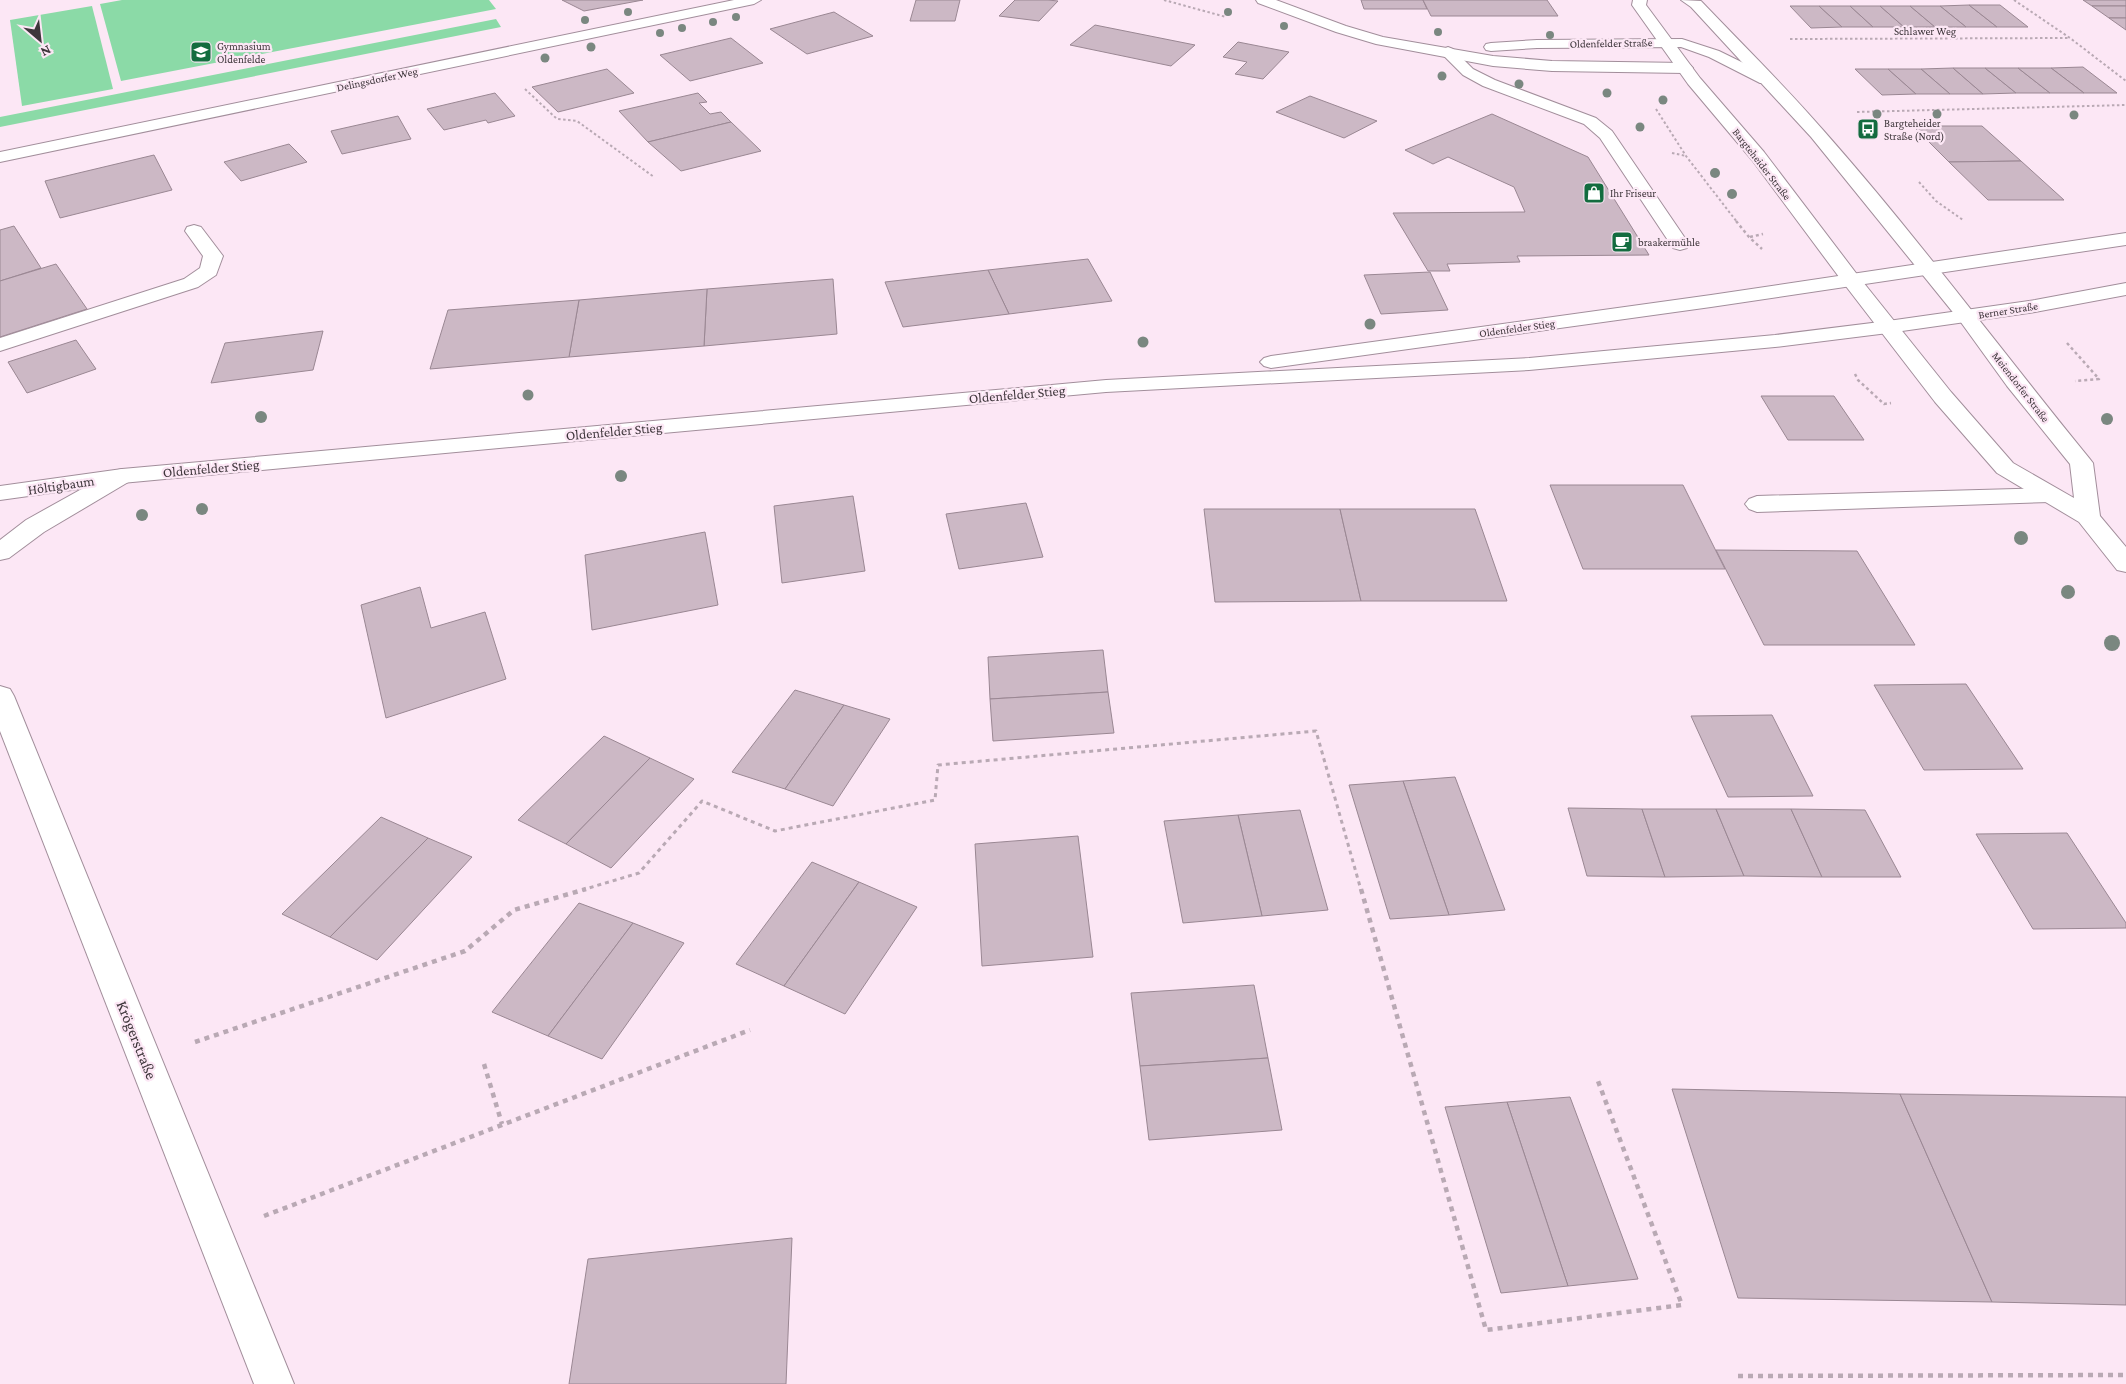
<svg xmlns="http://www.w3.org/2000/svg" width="2126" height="1384" viewBox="0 0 2126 1384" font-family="'Crimson Pro',serif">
  <rect width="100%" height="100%" fill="#fce7f5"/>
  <!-- green -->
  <g fill="#8bdaa7">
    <path d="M122 0H489L496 9 121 81 100 4Z"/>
    <path d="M92 6 113 89 22 106 10 20Z"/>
    <path d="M496 19 501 27 0 127V117Z"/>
  </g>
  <!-- building -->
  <g fill="#ccb8c5" stroke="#9a8793">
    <path d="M562 0H643L584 11Z"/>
    <path d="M916 0H960L955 21H910Z"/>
    <path d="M1015 0H1048L1058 1 1039 21 999 16Z"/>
    <path d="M1361 0H1423L1427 9H1364Z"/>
    <path d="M1423 0H1547L1558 16H1431Z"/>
    <path d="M2083 0H2126V6H2092Z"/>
    <path d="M1969 5 1997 27H1966L1940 6Z"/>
    <path d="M1969 5H2000L2028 27H1997Z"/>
    <path d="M1790 6H1819L1842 27 1811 28Z"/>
    <path d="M1819 6H1850L1873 27H1842Z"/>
    <path d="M1850 6H1880L1904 27H1873Z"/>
    <path d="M1880 6H1910L1935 27H1904Z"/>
    <path d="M1910 6H1940L1966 27H1935Z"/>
    <path d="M2092 6H2126V18H2109Z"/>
    <path d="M834 12 873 36 807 54 770 29Z"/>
    <path d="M2109 18H2126V30Z"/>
    <path d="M1095 25 1195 45 1171 66 1070 45Z"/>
    <path d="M731 38 763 63 690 81 660 55Z"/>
    <path d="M1238 42 1289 52 1263 79 1235 74 1247 62 1223 57Z"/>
    <path d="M2083 67 2117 93H2084L2051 68Z"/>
    <path d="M1953 68 1983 94H1950L1921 69Z"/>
    <path d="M1953 68H1985L2016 93 1983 94Z"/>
    <path d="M1985 68H2018L2050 93H2016Z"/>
    <path d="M2018 68H2051L2084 93H2050Z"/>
    <path d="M607 69 634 93 558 112 532 87Z"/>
    <path d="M1855 69H1888L1916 94 1882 95Z"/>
    <path d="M1888 69H1921L1950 94H1916Z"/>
    <path d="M495 93 515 116 488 123 486 120 444 130 427 109Z"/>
    <path d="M698 93 707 102 699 103 710 114 721 112 731 122 648 142 619 111Z"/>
    <path d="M1310 96 1377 121 1344 138 1276 112Z"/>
    <path d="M1492 114 1588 157 1649 255 1517 256 1520 262 1447 264 1450 271H1428L1393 213 1525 212 1514 187 1448 157 1433 164 1405 150Z"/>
    <path d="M398 116 411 139 342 154 331 131Z"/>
    <path d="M731 122 761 151 681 171 648 142Z"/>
    <path d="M1913 126H1982L2021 161 1949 162Z"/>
    <path d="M289 144 307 162 241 181 224 162Z"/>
    <path d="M154 155 172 190 60 218 45 181Z"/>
    <path d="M2021 161 2064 200H1988L1949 162Z"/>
    <path d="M14 226 41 268 0 281V230Z"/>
    <path d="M1088 259 1112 301 1009 314 988 270Z"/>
    <path d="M56 264 87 309 0 337V281Z"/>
    <path d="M988 270 1009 314 903 327 885 282Z"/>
    <path d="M1430 272 1448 310 1381 314 1364 275Z"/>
    <path d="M833 279 837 334 704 346 707 289Z"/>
    <path d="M707 289 704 346 569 357 579 300Z"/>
    <path d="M579 300 569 357 430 369 448 310Z"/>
    <path d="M323 331 313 370 211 383 225 343Z"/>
    <path d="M76 340 96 369 27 393 8 362Z"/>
    <path d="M1761 396H1834L1864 440H1788Z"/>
    <path d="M1550 485H1683L1725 569H1583Z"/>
    <path d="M853 496 865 571 782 583 774 506Z"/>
    <path d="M1026 503 1043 557 959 569 946 514Z"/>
    <path d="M1204 509H1340L1361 601 1215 602Z"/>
    <path d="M1340 509H1475L1507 601H1361Z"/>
    <path d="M705 532 718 605 592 630 585 555Z"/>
    <path d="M1716 550 1857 551 1915 645H1764Z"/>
    <path d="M420 587 431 628 485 612 506 679 386 718 361 605Z"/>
    <path d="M1103 650 1108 692 990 699 988 657Z"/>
    <path d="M1966 684 2023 769 1924 770 1874 685Z"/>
    <path d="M795 690 844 705 785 789 732 772Z"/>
    <path d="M1108 692 1114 733 993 741 990 699Z"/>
    <path d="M844 705 890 719 833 806 785 789Z"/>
    <path d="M1772 715 1813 796 1728 797 1691 716Z"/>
    <path d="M604 736 650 758 566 844 518 820Z"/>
    <path d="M650 758 694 779 611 868 566 844Z"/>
    <path d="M1455 777 1505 910 1449 915 1403 781Z"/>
    <path d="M1403 781 1449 915 1390 919 1349 785Z"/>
    <path d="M1568 808 1642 809 1665 877 1587 876Z"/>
    <path d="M1642 809H1716L1744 876 1665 877Z"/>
    <path d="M1716 809H1791L1822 877 1744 876Z"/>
    <path d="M1791 809 1865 810 1901 877H1822Z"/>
    <path d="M1300 810 1328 910 1262 916 1238 815Z"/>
    <path d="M1238 815 1262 916 1183 923 1164 821Z"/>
    <path d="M381 817 428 838 330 937 282 914Z"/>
    <path d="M2067 833 2126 923V928L2033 929 1976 834Z"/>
    <path d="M1078 836 1093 957 982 966 975 844Z"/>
    <path d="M428 838 472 857 377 960 330 937Z"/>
    <path d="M812 862 859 882 784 986 736 964Z"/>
    <path d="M859 882 917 907 845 1014 784 986Z"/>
    <path d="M579 903 633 923 548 1036 492 1012Z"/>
    <path d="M633 923 684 943 602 1059 548 1036Z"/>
    <path d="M1254 985 1268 1058 1140 1066 1131 993Z"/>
    <path d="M1268 1058 1282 1130 1149 1140 1140 1066Z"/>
    <path d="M1672 1089 1900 1094 1992 1302 1738 1298Z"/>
    <path d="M1900 1094 2126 1097V1305L1992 1302Z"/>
    <path d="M1570 1097 1638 1279 1568 1286 1507 1102Z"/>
    <path d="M1507 1102 1568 1286 1501 1293 1445 1107Z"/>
    <path d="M792 1238 786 1384H569L588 1259Z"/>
  </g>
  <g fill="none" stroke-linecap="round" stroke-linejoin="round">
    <!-- lane casing -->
    <g stroke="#a28e9b" stroke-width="2">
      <g id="lane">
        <path d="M1448 47 1453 49 1473 69 1495 80 1596 118 1612 131 1689 244 1687 248 1680 250 1673 248 1600 138 1584 124 1483 86 1463 75 1440 52 1443 49Z"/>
        <path d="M194 225 201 227 223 256 216 275 198 287 0 351V338L184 279 200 268 203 256 185 231 187 227Z"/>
        <path d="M2050 488 2058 490 2062 495 2058 500 2050 502 1757 512 1749 509 1745 504 1749 499 1757 496Z"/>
      </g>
    </g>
    <!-- street casing -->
    <g stroke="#a28e9b" stroke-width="2">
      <g id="street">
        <path d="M734 0H761L754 4 0 162V152Z"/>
        <path d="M1256 0H1276L1346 26 1383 37 1493 56 1552 61 1685 63 1690 65 1693 68 1690 71 1685 73 1552 71 1493 66 1376 44 1336 32 1258 3Z"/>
        <path d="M1682 39 1719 51 1772 77 1774 80 1772 83H1760L1709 57 1681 47 1537 48 1491 51 1486 50 1484 47 1486 44 1491 43 1537 40Z"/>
        <path d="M122 469 130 471 134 476 130 481 44 532 9 558 0 560V540L26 520 114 471Z"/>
        <path d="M0 686 10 689 14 696 294 1384H254L0 731Z"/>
      </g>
    </g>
    <!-- secondary casing -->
    <g stroke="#a28e9b" stroke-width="2">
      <g id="secondary">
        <path d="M2126 233V245L1711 307 1271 368 1264 366 1260 362 1264 358 1271 356 1711 295Z"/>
        <path d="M2126 283V295L2035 312 1888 333 1775 347 1529 370 1106 392 122 483 0 500V486L122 469 1106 380 1529 358 1775 335 1888 321 2035 300Z"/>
      </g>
    </g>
    <!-- primary casing -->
    <g stroke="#a28e9b" stroke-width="2">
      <path id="primary" d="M1633 0H1647L1646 5 1700 78 1764 152 1859 277 1951 392 2013 463 2074 498 2070 464 2007 386 1960 321 1811 137 1691 7 1681 0 1701 1C1742 44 1784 85 1823 130 1916 235 2000 349 2089 458L2093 463 2100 516 2126 547V572L2117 570 2079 522 1997 473 1935 402 1845 285 1752 160 1688 84 1632 5Z"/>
    </g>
    <!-- path-far3 -->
    <g stroke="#b9a9b4" stroke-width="2" stroke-dasharray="2.5 2.5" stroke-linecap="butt">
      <path d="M1164 0 1226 17"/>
      <path d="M2014 0 2070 38 2126 81"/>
      <path d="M1790 39 2070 38"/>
      <path d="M525 89 557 119 577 121 654 177"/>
      <path d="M1656 109 1686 156 1737 222"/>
      <path d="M1857 112 2126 105"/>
      <path d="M1672 153 1686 156"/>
      <path d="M1919 182 1936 201 1963 220"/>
    </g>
    <!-- path-far2 -->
    <g stroke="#b9a9b4" stroke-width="2.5" stroke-dasharray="3 3" stroke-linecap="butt">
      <path d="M1736 221 1749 237 1762 249"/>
      <path d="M1750 237 1763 234"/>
      <path d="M2067 343 2099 379 2075 381"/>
      <path d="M1855 374 1858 380 1884 404 1891 403"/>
    </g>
    <!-- path-far1 -->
    <path stroke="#b9a9b4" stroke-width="3" stroke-dasharray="4 4" stroke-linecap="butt" d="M582 890 639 873 702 801 775 831 935 800 938 765 1316 731 1361 890"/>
    <!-- path -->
    <g stroke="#b9a9b4" stroke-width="4.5" stroke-dasharray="5 5" stroke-linecap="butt">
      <path d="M1361 889 1486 1330 1682 1305 1598 1081"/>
      <path d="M195 1042 465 951 514 910 586 889"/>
      <path d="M484 1064 502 1124"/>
      <path d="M264 1216 750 1030"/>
      <path d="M1738 1376 2126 1375"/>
    </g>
    <!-- lane -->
    <use href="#lane" fill="#fff" fill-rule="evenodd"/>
    <!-- street -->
    <use href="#street" fill="#fff" fill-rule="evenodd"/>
    <!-- secondary -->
    <use href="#secondary" fill="#fff" fill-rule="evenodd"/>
    <!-- primary -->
    <use href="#primary" fill="#fff" fill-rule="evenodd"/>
  </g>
  <!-- trees -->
  <g fill="#7a8780">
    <circle cx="628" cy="12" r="4"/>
    <circle cx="1228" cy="12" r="4"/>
    <circle cx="736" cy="17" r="4"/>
    <circle cx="585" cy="20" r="4"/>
    <circle cx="713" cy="22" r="4"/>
    <circle cx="1284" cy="26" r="4"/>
    <circle cx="682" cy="28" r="4"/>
    <circle cx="1438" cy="32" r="4"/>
    <circle cx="660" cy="33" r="4"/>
    <circle cx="1550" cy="35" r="4"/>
    <circle cx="591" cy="47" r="4.5"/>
    <circle cx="545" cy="58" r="4.5"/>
    <circle cx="1442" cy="76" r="4.5"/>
    <circle cx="1519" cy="84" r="4.5"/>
    <circle cx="1607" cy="93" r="4.5"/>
    <circle cx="1663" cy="100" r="4.5"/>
    <circle cx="1877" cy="114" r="4.5"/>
    <circle cx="1937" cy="114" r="4.5"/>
    <circle cx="2074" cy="115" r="4.5"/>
    <circle cx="1640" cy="127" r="4.5"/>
    <circle cx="1715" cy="173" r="5"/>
    <circle cx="1732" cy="194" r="5"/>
    <circle cx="1370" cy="324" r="5.5"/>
    <circle cx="1143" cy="342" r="5.5"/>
    <circle cx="528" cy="395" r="5.5"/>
    <circle cx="261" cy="417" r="6"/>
    <circle cx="2107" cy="419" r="6"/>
    <circle cx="621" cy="476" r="6"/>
    <circle cx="202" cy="509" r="6"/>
    <circle cx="142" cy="515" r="6"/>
    <circle cx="2021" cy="538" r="7"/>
    <circle cx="2068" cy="592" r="7"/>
    <circle cx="2112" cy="643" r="8"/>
  </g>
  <!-- icons -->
  <defs>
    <g id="school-square" transform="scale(1.125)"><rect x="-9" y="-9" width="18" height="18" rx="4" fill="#136c3f" stroke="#fce7f5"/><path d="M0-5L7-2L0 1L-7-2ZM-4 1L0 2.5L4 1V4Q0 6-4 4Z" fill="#fff"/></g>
    <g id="bus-square" transform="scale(1.125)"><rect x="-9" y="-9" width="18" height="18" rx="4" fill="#136c3f" stroke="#fce7f5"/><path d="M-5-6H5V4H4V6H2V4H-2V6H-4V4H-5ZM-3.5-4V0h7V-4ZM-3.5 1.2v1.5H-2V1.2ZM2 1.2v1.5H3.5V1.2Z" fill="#fff"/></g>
    <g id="shop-square" transform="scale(1.125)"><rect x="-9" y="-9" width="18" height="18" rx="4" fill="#136c3f" stroke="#fce7f5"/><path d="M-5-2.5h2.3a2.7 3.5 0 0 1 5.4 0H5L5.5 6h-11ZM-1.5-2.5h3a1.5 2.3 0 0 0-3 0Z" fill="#fff"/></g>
    <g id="cafe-square" transform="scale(1.125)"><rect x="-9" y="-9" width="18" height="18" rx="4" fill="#136c3f" stroke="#fce7f5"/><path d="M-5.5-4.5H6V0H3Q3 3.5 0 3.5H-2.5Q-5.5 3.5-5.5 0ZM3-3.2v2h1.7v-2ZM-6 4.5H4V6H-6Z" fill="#fff"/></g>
  </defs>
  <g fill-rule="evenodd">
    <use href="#school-square" x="201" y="52"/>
    <use href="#bus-square" x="1868" y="129"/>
    <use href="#shop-square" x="1594" y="193"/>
    <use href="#cafe-square" x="1622" y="242"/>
  </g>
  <g text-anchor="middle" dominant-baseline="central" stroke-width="4.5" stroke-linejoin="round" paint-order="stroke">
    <!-- far-street labels -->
    <g font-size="11" fill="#3e363b" stroke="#fce7f5">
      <text x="1925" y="31">Schlawer Weg</text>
      <text transform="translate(1611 43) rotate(-1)">Oldenfelder Straße</text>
      <text transform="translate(377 79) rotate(-12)">Delingsdorfer Weg</text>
      <text transform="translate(1762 164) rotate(52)">Bargteheider Straße</text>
      <text transform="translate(2008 310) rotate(-9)">Berner Straße</text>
      <text transform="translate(1517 328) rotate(-8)">Oldenfelder Stieg</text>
      <text transform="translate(2021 387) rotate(52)">Meiendorfer Straße</text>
    </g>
    <!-- far-poi labels -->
    <g font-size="11" fill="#3e363b" stroke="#fce7f5" text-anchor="start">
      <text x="217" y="46">Gymnasium<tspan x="217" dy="13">Oldenfelde</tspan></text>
      <text x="1884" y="123">Bargteheider<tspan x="1884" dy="13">Straße (Nord)</tspan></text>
      <text x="1610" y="193">Ihr Friseur</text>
      <text x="1638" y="242">braakermühle</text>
    </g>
    <!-- street labels -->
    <g font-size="14" fill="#3e363b" stroke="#fce7f5">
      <text transform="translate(1017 394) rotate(-5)">Oldenfelder Stieg</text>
      <text transform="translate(614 431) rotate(-5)">Oldenfelder Stieg</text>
      <text transform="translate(211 468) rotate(-5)">Oldenfelder Stieg</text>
      <text transform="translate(61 485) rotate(-8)">Höltigbaum</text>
    </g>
    <!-- near-street labels -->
    <g font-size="16" fill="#3e363b" stroke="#fce7f5">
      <text transform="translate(137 1040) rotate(68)">Krögerstraße</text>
    </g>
  </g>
  <!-- north arrow -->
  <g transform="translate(40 40) rotate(152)" stroke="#fce7f5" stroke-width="4" paint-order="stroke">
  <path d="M0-4L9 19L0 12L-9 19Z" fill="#3e363b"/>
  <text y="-8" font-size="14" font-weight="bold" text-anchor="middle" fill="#3e363b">N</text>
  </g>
</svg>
